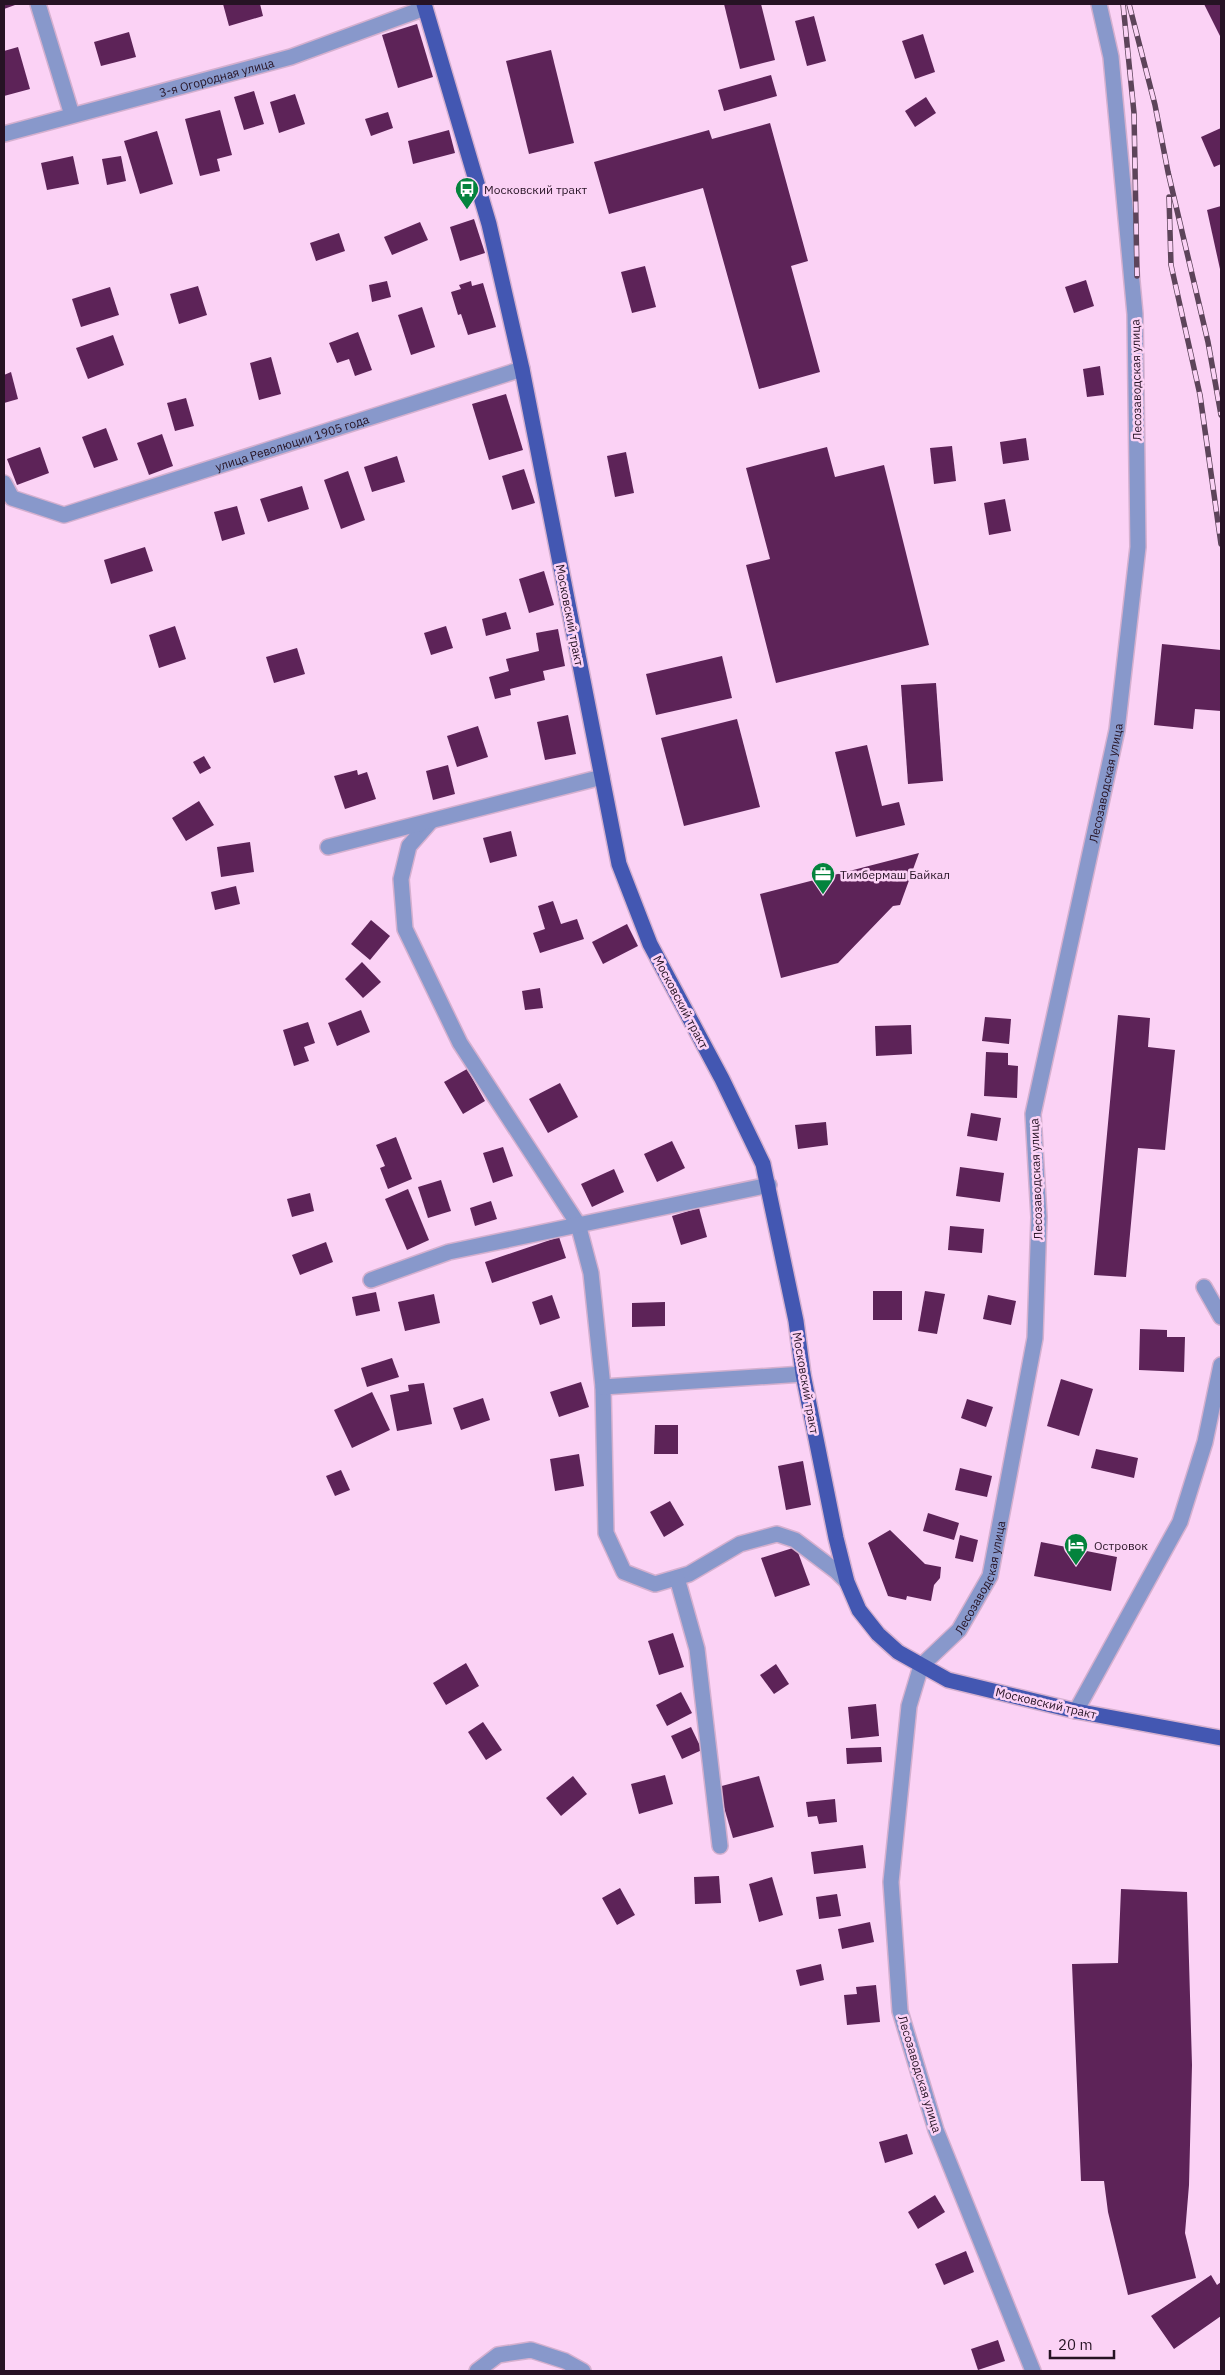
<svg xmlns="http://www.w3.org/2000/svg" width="1225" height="2375" viewBox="0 0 1225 2375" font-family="'IBM Plex Sans',sans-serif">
  <rect width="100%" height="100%" fill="#fbd2f5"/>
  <!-- building -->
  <g fill="#5d2358">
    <path d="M4 4H14L15 5 4 9Z"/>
    <path d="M223 4H260L263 16 229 26Z"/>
    <path d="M724 4H761L775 60 740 69Z"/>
    <path d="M1204 4H1221V38Z"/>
    <path d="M814 16 826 61 807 66 795 21Z"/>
    <path d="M417 24 433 77 398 88 382 35Z"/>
    <path d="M129 32 136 57 101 66 94 42Z"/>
    <path d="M923 34 935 72 915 79 902 41Z"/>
    <path d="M18 47 30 89 4 96V51Z"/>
    <path d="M551 50 574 143 529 154 506 61Z"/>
    <path d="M771 75 777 96 724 111 718 90Z"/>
    <path d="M254 91 264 124 244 130 234 97Z"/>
    <path d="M295 94 305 124 279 133 270 102Z"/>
    <path d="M926 97 936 113 915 127 905 111Z"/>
    <path d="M220 110 232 155 217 159 220 171 200 176 185 119Z"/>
    <path d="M388 112 393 128 371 136 365 119Z"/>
    <path d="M770 123 808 261 791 266 820 372 759 389 703 188 609 214 594 162 709 130 712 139Z"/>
    <path d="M1221 128V164L1214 167 1201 137Z"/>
    <path d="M449 130 455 153 413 164 408 141Z"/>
    <path d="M157 131 173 184 140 194 124 141Z"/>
    <path d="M73 156 79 184 47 190 41 163Z"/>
    <path d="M121 156 126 181 107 185 102 159Z"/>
    <path d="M1221 206V269H1220L1207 210Z"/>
    <path d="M474 219 485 253 460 261 450 227Z"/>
    <path d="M420 222 428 240 392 255 384 237Z"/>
    <path d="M339 233 345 251 316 261 310 243Z"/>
    <path d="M645 266 656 307 632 313 621 272Z"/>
    <path d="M1086 280 1094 306 1074 313 1065 287Z"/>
    <path d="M387 281 391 297 372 302 369 285Z"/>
    <path d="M471 281 472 286 483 283 496 327 468 335 461 314 458 315 451 292 461 289 459 285Z"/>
    <path d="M198 286 207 315 179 324 170 294Z"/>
    <path d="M110 287 119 315 81 327 72 299Z"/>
    <path d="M422 307 435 347 411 355 398 315Z"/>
    <path d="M358 332 372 370 355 376 349 359 337 363 329 343Z"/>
    <path d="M113 335 124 365 88 379 76 348Z"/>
    <path d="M271 357 281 394 259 400 250 363Z"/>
    <path d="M1100 366 1104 395 1087 397 1083 369Z"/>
    <path d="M11 372 18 399 4 403V375Z"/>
    <path d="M506 394 523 450 489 460 472 404Z"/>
    <path d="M186 398 194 426 175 431 167 403Z"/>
    <path d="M106 428 118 460 94 468 82 437Z"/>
    <path d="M162 434 173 466 149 475 137 443Z"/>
    <path d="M1026 438 1029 460 1003 464 1000 442Z"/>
    <path d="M952 446 956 481 934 484 930 448Z"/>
    <path d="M40 447 49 473 17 485 7 459Z"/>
    <path d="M827 447 835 477 884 465 929 645 776 683 746 565 770 559 746 468Z"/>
    <path d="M626 452 634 493 615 497 607 456Z"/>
    <path d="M397 456 405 482 372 492 364 467Z"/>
    <path d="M524 469 535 503 512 510 502 476Z"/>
    <path d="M348 471 365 520 341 529 324 480Z"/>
    <path d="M302 486 309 509 268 522 260 499Z"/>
    <path d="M1005 499 1011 531 989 535 984 503Z"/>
    <path d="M237 506 245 534 222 541 214 512Z"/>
    <path d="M145 547 153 571 111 584 104 560Z"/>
    <path d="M544 571 554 605 529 613 519 579Z"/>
    <path d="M506 612 511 629 486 636 482 619Z"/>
    <path d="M175 626 186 659 159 668 149 635Z"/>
    <path d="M446 626 453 648 431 655 424 633Z"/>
    <path d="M558 629 565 666 543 671 545 680 510 689 511 695 495 699 489 677 509 671 506 659 539 651 536 633Z"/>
    <path d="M1162 644 1221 650V711L1195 709 1193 729 1154 725Z"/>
    <path d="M297 648 305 674 274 683 266 657Z"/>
    <path d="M722 656 732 698 656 715 646 674Z"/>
    <path d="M936 683 943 781 908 784 901 685Z"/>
    <path d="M568 715 576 754 545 760 537 722Z"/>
    <path d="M737 719 760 807 684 826 661 738Z"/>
    <path d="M478 726 488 757 457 767 447 736Z"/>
    <path d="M867 745 882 806 899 802 905 825 856 837 835 752Z"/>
    <path d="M204 756 211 768 200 774 193 762Z"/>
    <path d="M448 765 455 794 433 800 426 771Z"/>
    <path d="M357 770 358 775 367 772 376 799 345 809 334 776Z"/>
    <path d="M199 801 214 825 186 841 172 818Z"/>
    <path d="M511 831 517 856 490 863 483 838Z"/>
    <path d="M250 842 254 872 221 877 217 847Z"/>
    <path d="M919 853 900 905 893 906 838 963 781 978 760 894Z"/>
    <path d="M236 886 240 904 215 910 211 892Z"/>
    <path d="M553 901 561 924 577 919 584 939 540 953 533 933 545 929 538 906Z"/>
    <path d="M371 920 390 936 370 960 351 944Z"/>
    <path d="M627 924 638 946 603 964 592 942Z"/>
    <path d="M362 962 381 982 363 998 345 979Z"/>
    <path d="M540 988 543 1008 525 1010 522 991Z"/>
    <path d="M361 1010 370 1032 337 1046 328 1023Z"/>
    <path d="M1118 1015 1150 1018 1148 1047 1175 1050 1165 1150 1138 1148 1126 1277 1094 1275Z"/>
    <path d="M985 1017 1011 1019 1009 1044 982 1041Z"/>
    <path d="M308 1022 315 1043 304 1047 309 1061 294 1066 283 1030Z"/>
    <path d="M911 1025 912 1054 876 1056 875 1026Z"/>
    <path d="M986 1052 1008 1053V1065L1018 1066 1017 1098 984 1096Z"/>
    <path d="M467 1069 485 1101 463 1114 444 1082Z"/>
    <path d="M560 1083 578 1117 548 1133 529 1099Z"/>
    <path d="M971 1113 1001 1118 997 1141 967 1136Z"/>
    <path d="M826 1122 828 1145 798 1149 795 1125Z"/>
    <path d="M396 1137 412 1179 388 1189 380 1168 385 1166 376 1145Z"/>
    <path d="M672 1141 685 1168 657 1182 644 1154Z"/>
    <path d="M503 1147 513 1176 493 1183 483 1153Z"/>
    <path d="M960 1167 1004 1173 1000 1202 956 1196Z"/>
    <path d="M614 1169 624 1192 592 1207 581 1184Z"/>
    <path d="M441 1180 451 1211 428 1218 418 1187Z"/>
    <path d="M408 1189 429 1240 407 1250 385 1199Z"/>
    <path d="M310 1193 314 1211 292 1217 287 1199Z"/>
    <path d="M491 1201 497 1219 475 1226 470 1208Z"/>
    <path d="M699 1208 707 1237 681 1245 672 1216Z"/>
    <path d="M950 1226 984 1229 982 1253 948 1250Z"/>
    <path d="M559 1237 566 1258 492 1283 485 1262Z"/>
    <path d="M326 1242 333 1262 300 1275 292 1255Z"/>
    <rect x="873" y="1291" width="29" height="29"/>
    <path d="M925 1291 945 1294 937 1334 918 1331Z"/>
    <path d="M376 1292 380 1311 356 1316 352 1297Z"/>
    <path d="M434 1294 440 1323 405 1331 398 1302Z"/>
    <path d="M552 1295 560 1318 540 1325 532 1302Z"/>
    <path d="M988 1295 1016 1301 1011 1325 983 1319Z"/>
    <path d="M665 1302V1326L632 1327V1303Z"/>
    <path d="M1140 1329 1167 1330V1337H1185L1184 1372 1139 1370Z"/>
    <path d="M392 1358 399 1377 367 1387 361 1368Z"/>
    <path d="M1061 1379 1093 1389 1079 1436 1047 1426Z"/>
    <path d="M581 1382 589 1407 559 1417 550 1392Z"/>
    <path d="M424 1383 432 1424 397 1431 390 1395 409 1391 408 1385Z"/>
    <path d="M372 1392 390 1430 352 1448 334 1410Z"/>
    <path d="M483 1398 490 1420 461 1430 453 1408Z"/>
    <path d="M967 1399 993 1407 986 1427 961 1418Z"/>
    <path d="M655 1425H678V1454H654Z"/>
    <path d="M1096 1449 1138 1458 1134 1478 1091 1468Z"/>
    <path d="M579 1454 584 1486 555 1491 550 1459Z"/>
    <path d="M803 1461 811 1505 786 1510 778 1466Z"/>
    <path d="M960 1468 992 1476 987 1497 955 1490Z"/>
    <path d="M341 1470 350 1490 335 1496 326 1476Z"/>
    <path d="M670 1501 684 1525 664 1537 650 1512Z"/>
    <path d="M928 1513 959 1523 954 1540 923 1531Z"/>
    <path d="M890 1530 925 1564 941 1567 940 1578 934 1585 931 1601 907 1596 906 1600 888 1596 868 1543Z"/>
    <path d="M960 1535 978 1540 973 1562 955 1558Z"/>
    <path d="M1041 1542 1117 1557 1111 1591 1034 1576Z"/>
    <path d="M796 1547 810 1585 775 1597 761 1558Z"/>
    <path d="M673 1633 684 1667 659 1675 648 1641Z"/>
    <path d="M466 1663 479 1686 446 1705 433 1683Z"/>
    <path d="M776 1664 789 1684 774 1694 760 1675Z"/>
    <path d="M681 1692 692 1713 667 1726 656 1705Z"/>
    <path d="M876 1704 879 1736 851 1739 848 1707Z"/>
    <path d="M483 1722 502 1750 486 1760 468 1732Z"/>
    <path d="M691 1727 702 1750 682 1759 671 1736Z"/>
    <path d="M881 1747 882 1762 847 1764 846 1748Z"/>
    <path d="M665 1775 673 1804 639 1814 631 1784Z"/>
    <path d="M573 1776 587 1794 561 1816 546 1798Z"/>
    <path d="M759 1776 774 1827 733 1838 718 1787Z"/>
    <path d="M835 1799 837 1822 819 1824 817 1816 808 1817 806 1802Z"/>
    <path d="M863 1845 866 1868 814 1874 811 1852Z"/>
    <path d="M719 1876 721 1903 695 1904 694 1877Z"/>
    <path d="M772 1877 783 1915 759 1922 749 1884Z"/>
    <path d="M620 1888 635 1915 617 1925 602 1898Z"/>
    <path d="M1121 1889 1187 1892 1192 2065 1189 2185 1185 2233 1196 2278 1128 2295 1108 2212 1104 2181H1081L1072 1964 1118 1963Z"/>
    <path d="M837 1894 841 1916 819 1919 816 1897Z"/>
    <path d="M870 1922 874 1942 842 1949 838 1929Z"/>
    <path d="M821 1964 824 1980 800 1986 796 1970Z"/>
    <path d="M876 1985 880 2022 847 2025 844 1995 857 1994 856 1987Z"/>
    <path d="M907 2134 913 2154 885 2163 879 2142Z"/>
    <path d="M935 2195 945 2212 918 2229 908 2212Z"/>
    <path d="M966 2251 974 2272 944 2285 935 2264Z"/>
    <path d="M1211 2275 1217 2285 1221 2282V2316L1174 2349 1151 2316Z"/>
    <path d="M998 2340 1005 2361 978 2370 971 2349Z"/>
  </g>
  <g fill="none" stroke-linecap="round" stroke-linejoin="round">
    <!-- street casing -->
    <g stroke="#d5b0cf" stroke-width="18">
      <g id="street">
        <path d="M38 4 72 115"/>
        <path id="s1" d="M4 134 291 57 425 8"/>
        <path id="s2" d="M4 483 12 498 64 515 522 369"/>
        <path d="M431 821 409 846 401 879 405 929 460 1043 578 1224 591 1273 603 1387 606 1533 624 1572 655 1584 689 1574 740 1544 777 1534 795 1540 836 1571 847 1582"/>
        <path d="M328 847 602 777"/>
        <path d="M371 1280 449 1252 769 1185"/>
        <path d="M1204 1287 1221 1317"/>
        <path d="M603 1387 803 1374"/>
        <path d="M677 1578 697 1649 720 1846"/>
        <path d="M1076 1711 1180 1522 1205 1442 1221 1365"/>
        <path d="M477 2371 498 2355 531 2350 565 2361 583 2371"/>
        <path id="s3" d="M1033 2371 936 2130 900 2011 891 1882 909 1706 921 1666 959 1630 990 1576 1035 1338 1039 1217 1033 1114 1117 730 1138 547 1135 314 1111 57 1099 4"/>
      </g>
    </g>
    <!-- primary casing -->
    <g stroke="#d5b0cf" stroke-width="18">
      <path id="primary" d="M424 4 489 224 522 369 619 864 650 944 722 1079 763 1164 796 1321 803 1374 836 1538 847 1582 859 1610 878 1634 898 1652 948 1680 1076 1711 1221 1738"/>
    </g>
    <!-- street -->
    <use href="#street" stroke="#8898cb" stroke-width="15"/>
    <!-- primary -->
    <use href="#primary" stroke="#4357b2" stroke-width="15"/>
    <!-- rail casing -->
    <g stroke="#5d445a" stroke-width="5.5">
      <g id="rail">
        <path d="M1123 4 1134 113 1137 276"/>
        <path d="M1129 4 1155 105 1168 172 1208 342 1221 415"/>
        <path d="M1169 197 1171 265 1200 395 1221 544"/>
      </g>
    </g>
    <!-- rail -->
    <use href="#rail" stroke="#fbd2f5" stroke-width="4" stroke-dasharray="11" stroke-linecap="butt"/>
  </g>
  <!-- icons -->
  <defs>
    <g id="bus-pin" transform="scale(1.25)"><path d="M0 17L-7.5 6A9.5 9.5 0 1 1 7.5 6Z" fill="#04833d" stroke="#fbd2f5"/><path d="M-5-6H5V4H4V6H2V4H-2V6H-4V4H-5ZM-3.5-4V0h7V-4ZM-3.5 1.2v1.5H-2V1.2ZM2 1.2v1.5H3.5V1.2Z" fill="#fff"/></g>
    <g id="office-pin" transform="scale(1.25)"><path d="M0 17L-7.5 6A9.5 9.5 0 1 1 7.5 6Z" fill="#04833d" stroke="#fbd2f5"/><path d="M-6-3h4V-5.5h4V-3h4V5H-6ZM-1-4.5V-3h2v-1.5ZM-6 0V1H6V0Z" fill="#fff"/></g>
    <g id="hotel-pin" transform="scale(1.25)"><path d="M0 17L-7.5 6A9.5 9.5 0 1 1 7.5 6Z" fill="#04833d" stroke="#fbd2f5"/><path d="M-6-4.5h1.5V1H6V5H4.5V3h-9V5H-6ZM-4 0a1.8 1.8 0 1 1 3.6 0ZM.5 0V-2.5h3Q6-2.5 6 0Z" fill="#fff"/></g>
  </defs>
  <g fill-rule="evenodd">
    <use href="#bus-pin" x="467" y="189"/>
    <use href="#office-pin" x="823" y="874"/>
    <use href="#hotel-pin" x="1076" y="1545"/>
  </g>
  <g text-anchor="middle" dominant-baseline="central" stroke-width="5" stroke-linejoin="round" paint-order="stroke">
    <!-- street labels -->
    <g font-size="12" fill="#261324" stroke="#fbd2f5">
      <text stroke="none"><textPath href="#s1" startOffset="220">3-я Огородная улица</textPath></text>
      <text transform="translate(1136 380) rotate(-91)">Лесозаводская улица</text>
      <text stroke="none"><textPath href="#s2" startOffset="311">улица Революции 1905 года</textPath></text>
      <text transform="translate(570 615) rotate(79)">Московский тракт</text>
      <text stroke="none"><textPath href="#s3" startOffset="1652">Лесозаводская улица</textPath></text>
      <text transform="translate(681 1002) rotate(62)">Московский тракт</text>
      <text transform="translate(1036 1179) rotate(-92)">Лесозаводская улица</text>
      <text transform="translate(806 1383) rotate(80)">Московский тракт</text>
      <text stroke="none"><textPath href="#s3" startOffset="842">Лесозаводская улица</textPath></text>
      <text transform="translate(1046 1703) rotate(13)">Московский тракт</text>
      <text transform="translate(920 2074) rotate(73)">Лесозаводская улица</text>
    </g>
    <!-- poi labels -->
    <g font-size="12" fill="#261324" stroke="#fbd2f5" text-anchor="start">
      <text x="484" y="189">Московский тракт</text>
      <text x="840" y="874">Тимбермаш Байкал</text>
      <text x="1094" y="1545">Островок</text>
    </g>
  </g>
  <!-- border -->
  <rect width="1225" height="2375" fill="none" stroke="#261324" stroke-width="10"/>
  <!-- scale -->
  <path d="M1050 2350v8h64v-8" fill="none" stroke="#261324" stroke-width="2.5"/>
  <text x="1058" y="2350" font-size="15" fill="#261324" stroke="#fbd2f5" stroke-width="4" paint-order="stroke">20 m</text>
</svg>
